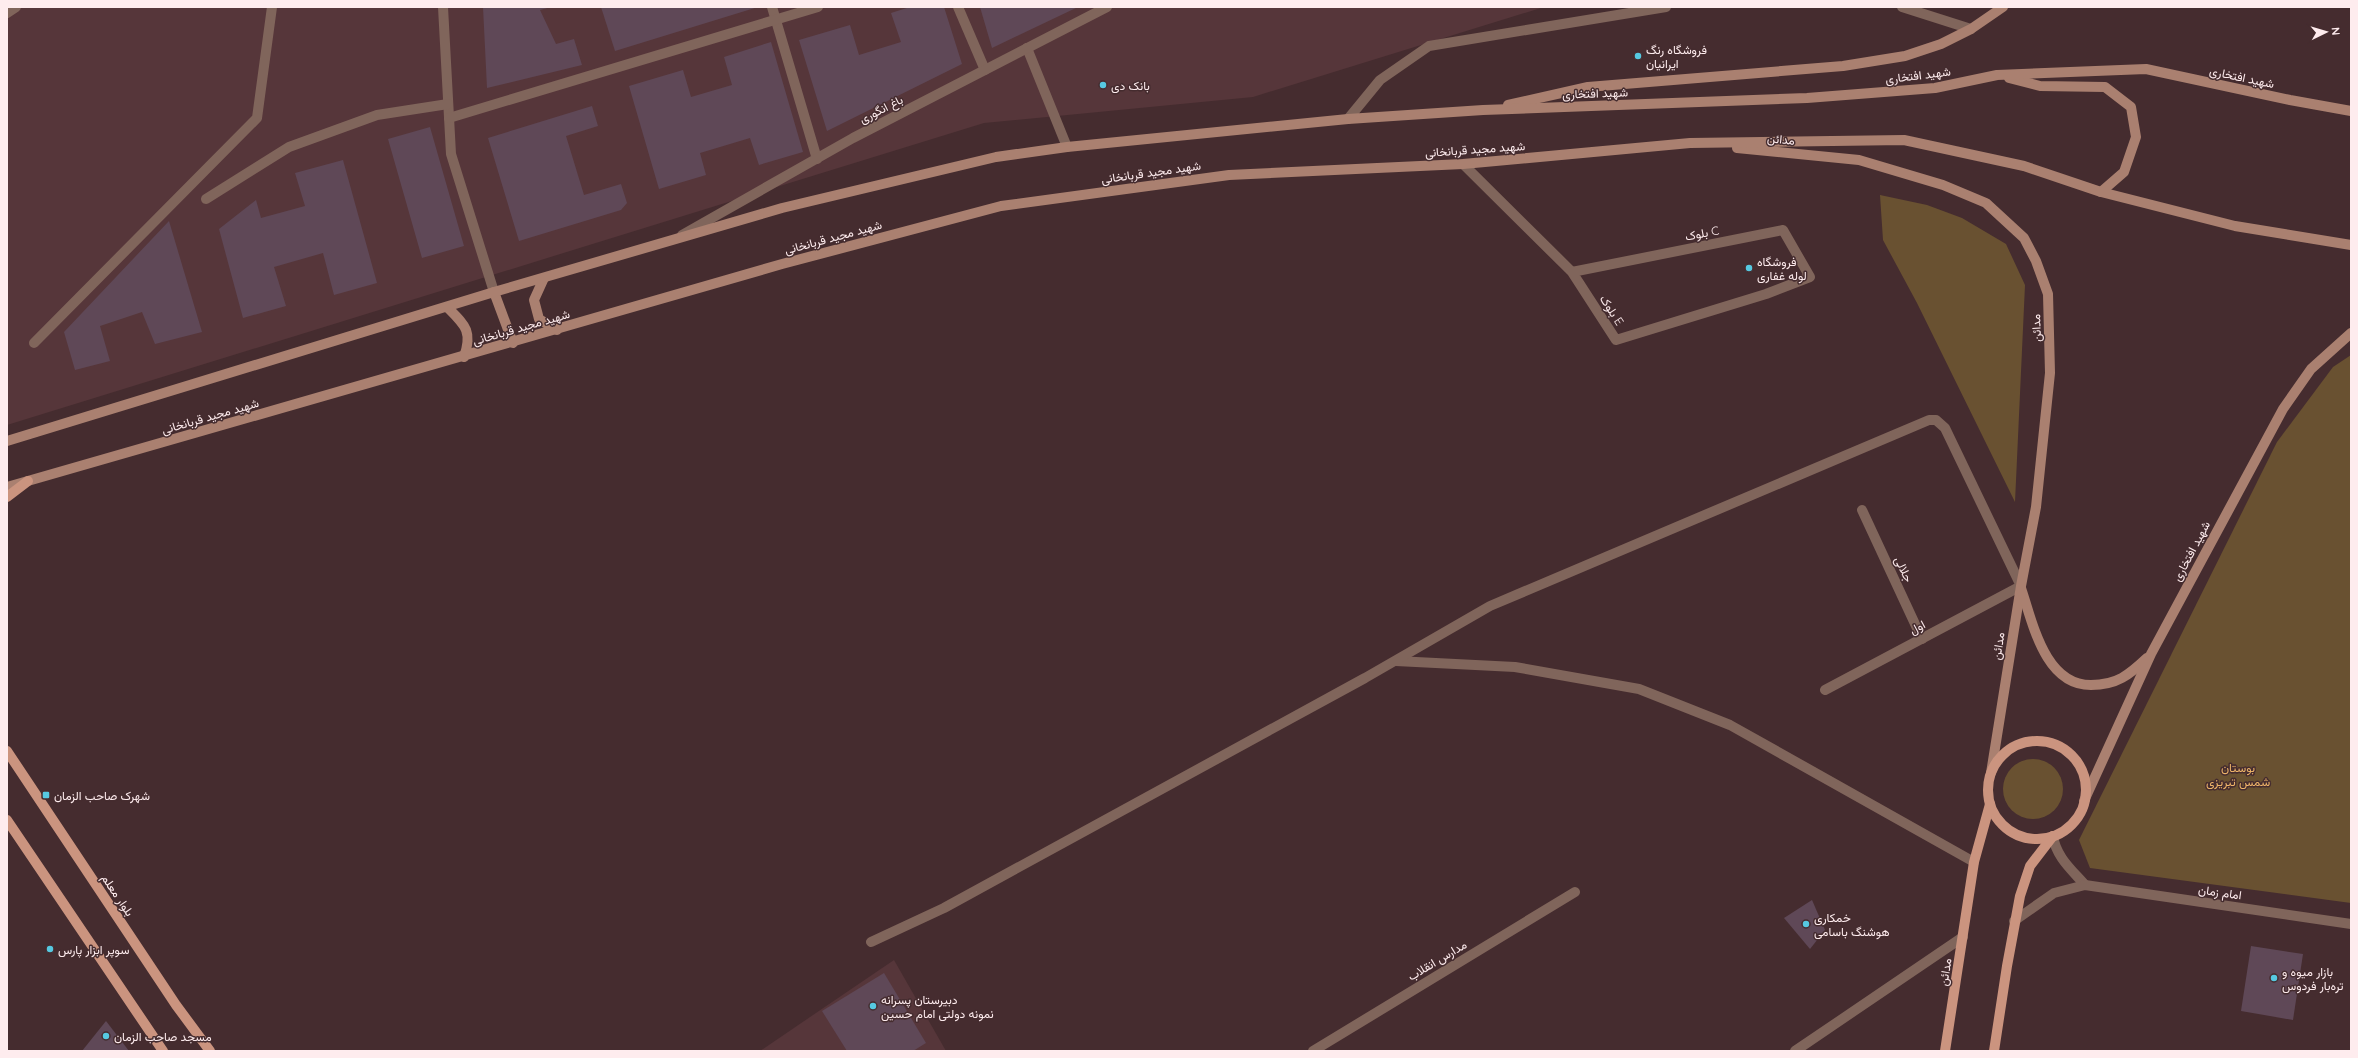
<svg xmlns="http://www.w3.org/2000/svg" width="2358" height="1058" viewBox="0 0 2358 1058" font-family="Quicksand,Vazirmatn,sans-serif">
  <rect width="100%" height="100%" fill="#452c2f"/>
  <!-- built -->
  <g fill="#56363a">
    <path d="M7 7H1544L1253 97 984 123 7 425Z"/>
    <path d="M894 960 946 1051H760Z"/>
  </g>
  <!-- green -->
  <g fill="#695131">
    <path d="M1880 195 1927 205 1962 218 2006 244 2025 285 2015 502 1917 303 1883 240Z"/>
    <path d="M2351 355V903L2090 868 2079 840 2277 442 2333 367Z"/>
    <circle cx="2033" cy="789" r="30"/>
  </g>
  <!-- building -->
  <g fill="#5f4857">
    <path d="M483 7H551L540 10 556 44 574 39 582 65 487 88Z"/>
    <path d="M601 7H758L615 51Z"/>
    <path d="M910 7H944L962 64 827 131 799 40 850 25 859 55 901 42 891 13Z"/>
    <path d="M980 7H1078L992 48Z"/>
    <path d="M771 42 803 152 759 165 750 138 700 153 706 175 659 189 629 86 683 70 691 97 732 85 724 57Z"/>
    <path d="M592 106 598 126 566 136 584 195 621 184 627 203 621 210 519 241 488 138Z"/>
    <path d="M430 127 464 246 422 258 388 139Z"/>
    <path d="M343 160 377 283 334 295 323 253 274 267 286 306 243 318 219 229 256 200 261 218 305 206 295 173Z"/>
    <path d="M169 221 202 332 155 344 142 312 100 326 110 361 75 370 64 332Z"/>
    <path d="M1812 900 1825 930 1810 949 1784 918Z"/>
    <path d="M2251 946 2303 954 2293 1020 2241 1011Z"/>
    <path d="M884 973 926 1043 913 1051H847L822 1011Z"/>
    <path d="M106 1021 129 1051H82Z"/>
  </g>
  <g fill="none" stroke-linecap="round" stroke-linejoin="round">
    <!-- service -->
    <g stroke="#80655b" stroke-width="10">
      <path d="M443 7 451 154 494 292"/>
      <path d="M772 7 817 159"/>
      <path d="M958 7 985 70"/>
      <path d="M7 13 16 7"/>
      <path d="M1027 48 1067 147"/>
      <path d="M449 118 818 7"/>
      <path d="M206 199 289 147 377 115 448 104"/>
      <path d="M682 235 853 138 1107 7"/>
      <path d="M34 343 257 118 272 7"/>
    </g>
    <!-- minor -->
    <g stroke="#80655b" stroke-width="10">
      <path d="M1902 7 1971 29"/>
      <path d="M1348 119 1380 80 1429 46 1666 7"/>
      <path d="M1463 164 1572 272 1616 340 1766 294 1810 277 1783 230 1572 272"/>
      <path d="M1862 510 1922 639"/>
      <path d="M1396 661 1515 667 1639 689 1730 725 1974 862"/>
      <path d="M871 942 944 908 1365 678 1490 606 1929 420H1936L1945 428 2021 586 1825 690"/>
      <path d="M1313 1051 1575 892"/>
      <path d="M1795 1051 1963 937"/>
    </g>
    <!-- tertiary -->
    <g stroke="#80655b" stroke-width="10">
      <path d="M2053 836C2056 857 2072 870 2085 885"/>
      <path d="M2014 921 2054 893 2085 885 2351 924"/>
    </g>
    <!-- secondary -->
    <g stroke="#aa8070" stroke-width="10">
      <path d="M2009 78 2040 86 2105 87 2131 107 2136 137 2124 172 2101 192"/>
      <path d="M1508 105 1588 87 1843 66 1905 56 1941 44 1971 29 2003 7"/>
      <path d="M1737 148 1859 160 1943 185 1986 203 2024 238 2036 261 2048 294 2050 373 2036 507 2021 586 1991 773"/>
      <path d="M544 278 534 300 539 319 557 330"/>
      <path d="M494 292 513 343"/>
      <path d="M447 307C465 325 473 331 464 357"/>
      <path d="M7 441 494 292 782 208 996 157 1067 147 1348 119 1483 110 1807 98 1935 88 1997 75 2146 69 2290 100 2351 111"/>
      <path d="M7 487 782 264 1001 206 1229 175 1463 164 1690 143 1904 140 2024 166 2101 192 2235 226 2351 245"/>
      <path d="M2021 588C2033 624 2045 685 2091 685 2117 685 2129 675 2147 658"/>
      <path d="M2084 801 2151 654 2283 409 2311 369 2351 333"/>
    </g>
    <!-- primary -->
    <g stroke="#cb947f" stroke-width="10">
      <path d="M7 497 28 481"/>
      <circle cx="2037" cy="790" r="49"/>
      <path d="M7 751 176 1005 210 1051"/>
      <path d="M7 820 163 1051"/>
      <path d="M1945 1051 1974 862 1990 804"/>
      <path d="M1994 1051 2007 966 2020 896 2030 866 2053 836"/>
    </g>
  </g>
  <!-- markers -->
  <g fill="#56c9e1" stroke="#452c2f" stroke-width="1.5">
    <circle cx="1638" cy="56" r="4"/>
    <circle cx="1103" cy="85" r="4"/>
    <circle cx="1749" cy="268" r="4"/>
    <rect x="42" y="791" width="8" height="8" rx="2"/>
    <circle cx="1806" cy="924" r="4"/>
    <circle cx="50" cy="949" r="4"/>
    <circle cx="2274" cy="978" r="4"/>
    <circle cx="873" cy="1006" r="4"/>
    <circle cx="106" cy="1036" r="4"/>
  </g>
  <g text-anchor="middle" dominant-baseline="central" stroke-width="3" stroke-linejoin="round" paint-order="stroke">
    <!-- poi labels -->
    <g font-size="12" fill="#feecee" stroke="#452c2f" text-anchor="start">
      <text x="1646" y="49">فروشگاه رنگ<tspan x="1646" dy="14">ایرانیان</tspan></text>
      <text x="1111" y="85">بانک دی</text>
      <text x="1757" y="261">فروشگاه<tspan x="1757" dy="14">لوله غفاری</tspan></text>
      <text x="54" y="795">شهرک صاحب الزمان</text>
      <text x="1814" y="917">خمکاری<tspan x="1814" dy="14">هوشنگ باسامی</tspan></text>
      <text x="58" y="949">سوپر ابزار پارس</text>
      <text x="2282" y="971">بازار میوه و<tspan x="2282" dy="14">تره‌بار فردوس</tspan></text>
      <text x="881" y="999">دبیرستان پسرانه<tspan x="881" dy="14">نمونه دولتی امام حسین</tspan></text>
      <text x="114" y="1036">مسجد صاحب الزمان</text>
    </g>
    <!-- street labels -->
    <g font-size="12" fill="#feecee" stroke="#452c2f">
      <text transform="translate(1918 75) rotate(-7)">شهید افتخاری</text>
      <text transform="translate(2242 77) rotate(12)">شهید افتخاری</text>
      <text transform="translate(1595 93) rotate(-2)">شهید افتخاری</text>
      <text transform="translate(881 109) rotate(-27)">باغ انگوری</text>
      <text transform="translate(1781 139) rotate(6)">مدائن</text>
      <text transform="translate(1475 149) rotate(-4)">شهید مجید قربانخانی</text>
      <text transform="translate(1151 172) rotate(-8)">شهید مجید قربانخانی</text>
      <text transform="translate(1702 233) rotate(-11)">بلوک C</text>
      <text transform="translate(833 237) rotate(-15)">شهید مجید قربانخانی</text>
      <text transform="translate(1612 310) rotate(57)">بلوک E</text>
      <text transform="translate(521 327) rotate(-16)">شهید مجید قربانخانی</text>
      <text transform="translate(2036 328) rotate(-92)">مدائن</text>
      <text transform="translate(210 416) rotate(-16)">شهید مجید قربانخانی</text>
      <text transform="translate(2191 551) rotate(-62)">شهید افتخاری</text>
      <text transform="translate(1904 569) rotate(65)">جلالی</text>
      <text transform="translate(1917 627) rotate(-28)">اول</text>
      <text transform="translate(1998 646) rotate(-81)">مدائن</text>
      <text transform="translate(2220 892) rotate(8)">امام زمان</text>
      <text transform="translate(118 895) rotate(56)">بلوار معلم</text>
      <text transform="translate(1437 960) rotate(-31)">مدارس انقلاب</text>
      <text transform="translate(1945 972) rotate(-81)">مدائن</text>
    </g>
    <!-- park labels -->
    <g font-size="12" fill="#efb569" stroke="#452c2f">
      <text x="2238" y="767">بوستان<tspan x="2238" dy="14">شمس تبریزی</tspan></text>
    </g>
  </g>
  <!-- border -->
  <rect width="2358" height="1058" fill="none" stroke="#feecee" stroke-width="16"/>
  <!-- north arrow -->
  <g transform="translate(2326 32) rotate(85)" stroke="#452c2f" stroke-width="3" paint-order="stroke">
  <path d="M0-3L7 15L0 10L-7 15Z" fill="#feecee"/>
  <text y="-6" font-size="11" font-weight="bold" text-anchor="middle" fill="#feecee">N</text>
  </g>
</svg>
